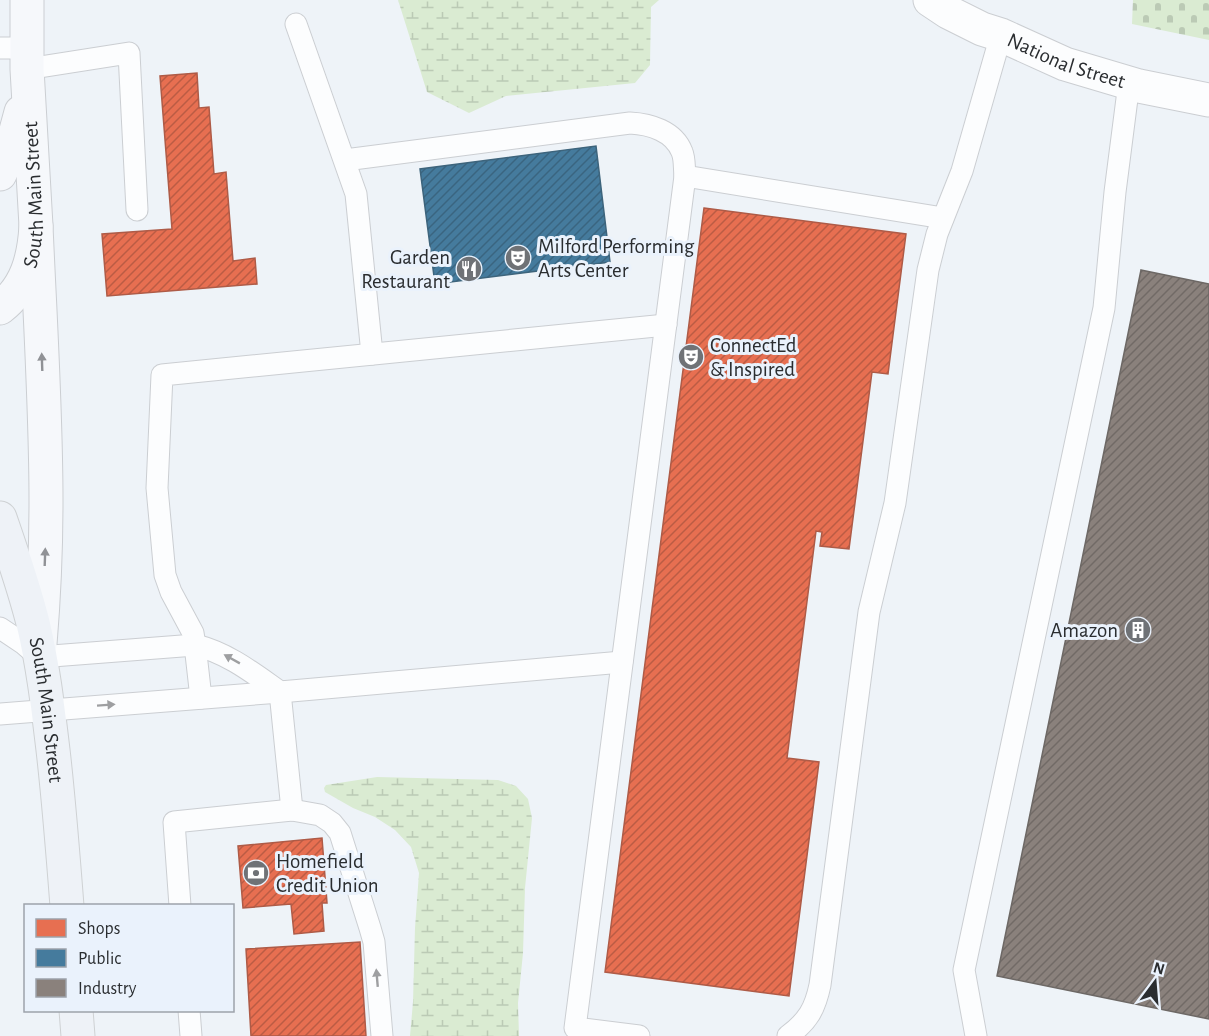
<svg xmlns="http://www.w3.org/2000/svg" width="1209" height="1036" viewBox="0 0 1209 1036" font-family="'Alegreya Sans',sans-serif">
  <defs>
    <pattern id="wetland-marsh" width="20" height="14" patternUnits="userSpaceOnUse" patternTransform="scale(1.5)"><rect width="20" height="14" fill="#daebd2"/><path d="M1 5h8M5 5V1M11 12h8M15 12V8" fill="none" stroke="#bbcab5"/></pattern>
    <pattern id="cemetery-stones" width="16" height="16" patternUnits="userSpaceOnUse" patternTransform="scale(1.5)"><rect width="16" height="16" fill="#daebd2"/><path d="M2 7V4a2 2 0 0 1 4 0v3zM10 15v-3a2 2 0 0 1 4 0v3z" fill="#bbcab5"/></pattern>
    <pattern id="shops-hatch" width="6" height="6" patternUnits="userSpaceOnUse" patternTransform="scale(1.5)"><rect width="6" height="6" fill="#e76f51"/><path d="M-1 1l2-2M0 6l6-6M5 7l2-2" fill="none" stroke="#bb5c44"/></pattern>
    <pattern id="public-hatch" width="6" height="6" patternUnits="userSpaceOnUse" patternTransform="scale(1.5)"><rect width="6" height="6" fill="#457b9d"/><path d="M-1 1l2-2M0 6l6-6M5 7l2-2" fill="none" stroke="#3a6580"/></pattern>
    <pattern id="industry-hatch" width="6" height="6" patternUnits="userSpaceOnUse" patternTransform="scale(1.5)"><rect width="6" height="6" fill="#8a817c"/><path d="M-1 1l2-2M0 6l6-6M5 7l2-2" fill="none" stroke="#716a66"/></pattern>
  </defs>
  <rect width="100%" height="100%" fill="#eef3f8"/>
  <!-- wetland -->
  <g fill="url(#wetland-marsh)">
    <path d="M398 0H659L651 7 650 65 635 83 506 96 469 113 427 92Z"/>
    <path d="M377 777 498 780 516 786 528 799 532 818 525 888 523 953 518 1003 519 1036H410L413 1002 415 928 419 873 411 847 395 830 375 817 353 808 325 792 324 788 326 785Z"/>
  </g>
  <!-- cemetery -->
  <path fill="url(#cemetery-stones)" d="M1133 0H1209V40L1132 24Z"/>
  <!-- shops -->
  <g fill="url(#shops-hatch)" stroke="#ae5b47" stroke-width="1.5">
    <path d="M197 73 199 108 209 107 214 174 226 172 233 261 255 258 257 284 107 296 102 234 172 229 160 76Z"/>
    <path d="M704 208 906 234 888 374 872 372 849 549 820 546 822 532 816 531 787 758 819 762 789 996 605 972Z"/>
    <path d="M322 838 327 903H322L324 931 294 934 291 904 243 908 238 846Z"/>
    <path d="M360 942 366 1036H251L246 949Z"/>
  </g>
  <!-- public -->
  <path fill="url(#public-hatch)" stroke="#3d647c" stroke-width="1.5" d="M596 146 610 262 435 284 420 169Z"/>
  <!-- industry -->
  <path fill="url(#industry-hatch)" stroke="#6d6865" stroke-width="1.5" d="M1141 270 1209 284V1019L997 976Z"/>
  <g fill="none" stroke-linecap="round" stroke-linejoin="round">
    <!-- lane casing -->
    <g stroke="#cbced2" stroke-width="23">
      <g id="lane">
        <path d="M296 24 356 194 372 354"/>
        <path d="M0 48H27"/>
        <path d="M27 69 129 53 137 210"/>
        <path d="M345 160 630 123C650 124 674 131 682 152 685 159 684 168 685 176L575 1028 639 1036"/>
        <path d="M685 176 943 218"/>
        <path d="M0 628 24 644 39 657 195 645C228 653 253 673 280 692L292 810"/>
        <path d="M201 698 195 645 193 633 171 592 165 575 157 488 162 375 666 325"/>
        <path d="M0 714 280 692 622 662"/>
        <path d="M180 906 174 822 292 810 320 815 332 823 340 833 370 928 374 942 382 1036"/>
        <path d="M189 1010 191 1036"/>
        <path d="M788 1036C808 1021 815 1009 820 985L869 612 895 503 928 270 937 234 962 171 1001 35"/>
        <path d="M976 1036 964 970 1104 308 1115 192 1129 83"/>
      </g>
    </g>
    <!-- street casing -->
    <g stroke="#cbced2" stroke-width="35">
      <g id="street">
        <path id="s1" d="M930 0 948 12 982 29 1001 35 1065 64 1139 86 1209 100"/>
      </g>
    </g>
    <!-- secondary casing -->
    <g stroke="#cbced2" stroke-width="35">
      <g id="secondary">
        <path d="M0 174 11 149 21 112"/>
        <path d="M36 226C40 318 46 410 46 501 46 549 44 596 40 644"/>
        <path id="s2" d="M0 308C27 287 34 258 36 226L27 69V0"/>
      </g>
    </g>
    <!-- primary casing -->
    <g stroke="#ced1d3" stroke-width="35">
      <g id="primary">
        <path id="s3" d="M0 518C12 553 24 587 33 623 43 665 48 708 53 750 59 802 63 854 67 906"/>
        <path d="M76 1010 78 1036"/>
      </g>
    </g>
    <!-- lane -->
    <use href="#lane" stroke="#fcfdfe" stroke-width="21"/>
    <!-- street -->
    <use href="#street" stroke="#fcfdfe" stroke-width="33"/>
    <!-- secondary -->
    <use href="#secondary" stroke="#f6f8fb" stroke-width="33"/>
    <!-- primary -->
    <use href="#primary" stroke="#eef2f7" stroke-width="33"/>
  </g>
  <!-- one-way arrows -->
  <defs><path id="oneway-solid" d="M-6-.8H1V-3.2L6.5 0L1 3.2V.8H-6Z" transform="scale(1.5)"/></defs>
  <g fill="#909296">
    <use href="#oneway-solid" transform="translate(42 362) rotate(-92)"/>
    <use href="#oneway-solid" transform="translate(45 557) rotate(-88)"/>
  </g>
  <g fill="#9e9fa1">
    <use href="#oneway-solid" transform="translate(232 659) rotate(-151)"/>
    <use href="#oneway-solid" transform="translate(106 705) rotate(-4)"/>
    <use href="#oneway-solid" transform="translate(377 978) rotate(-95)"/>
  </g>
  <!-- icons -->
  <defs>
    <g id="theatre-disc" transform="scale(1.35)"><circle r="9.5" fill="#6f7276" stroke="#eaf2fc"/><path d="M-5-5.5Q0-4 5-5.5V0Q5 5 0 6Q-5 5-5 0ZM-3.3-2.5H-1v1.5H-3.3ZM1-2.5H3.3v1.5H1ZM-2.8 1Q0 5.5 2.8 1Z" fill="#fff"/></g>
    <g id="restaurant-disc" transform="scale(1.35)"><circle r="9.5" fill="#6f7276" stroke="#eaf2fc"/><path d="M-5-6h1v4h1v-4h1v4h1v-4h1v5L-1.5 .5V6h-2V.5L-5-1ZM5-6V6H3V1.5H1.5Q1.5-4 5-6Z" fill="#fff"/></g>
    <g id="building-disc" transform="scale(1.35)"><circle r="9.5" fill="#6f7276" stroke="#eaf2fc"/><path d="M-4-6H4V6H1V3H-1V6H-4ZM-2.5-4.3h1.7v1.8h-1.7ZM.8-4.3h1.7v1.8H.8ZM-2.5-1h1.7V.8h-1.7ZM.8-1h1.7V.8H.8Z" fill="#fff"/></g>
    <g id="bank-disc" transform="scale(1.35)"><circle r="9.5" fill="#6f7276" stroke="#eaf2fc"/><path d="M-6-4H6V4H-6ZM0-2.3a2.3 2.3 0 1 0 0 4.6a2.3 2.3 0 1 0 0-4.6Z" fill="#fff"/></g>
  </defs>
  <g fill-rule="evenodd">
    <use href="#theatre-disc" x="518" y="258"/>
    <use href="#restaurant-disc" x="469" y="269"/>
    <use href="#theatre-disc" x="691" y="357"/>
    <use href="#building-disc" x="1138" y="630"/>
    <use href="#bank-disc" x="256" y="873"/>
  </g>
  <g text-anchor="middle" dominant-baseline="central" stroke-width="6" stroke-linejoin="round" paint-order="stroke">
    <!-- street labels -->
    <g font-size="21" fill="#2a2d30" stroke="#eaf2fc">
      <text stroke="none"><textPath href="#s1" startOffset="150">National Street</textPath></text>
      <text stroke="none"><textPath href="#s2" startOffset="124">South Main Street</textPath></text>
      <text stroke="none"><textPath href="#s3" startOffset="198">South Main Street</textPath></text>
    </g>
    <!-- poi labels -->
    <g font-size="21" fill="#2a2d30" stroke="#eaf2fc" text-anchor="start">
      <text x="538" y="246">Milford Performing<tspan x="538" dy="24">Arts Center</tspan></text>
      <text x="450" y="257" text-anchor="end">Garden<tspan x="450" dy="24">Restaurant</tspan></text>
      <text x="710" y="345">ConnectEd<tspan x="710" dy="24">&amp; Inspired</tspan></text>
      <text x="1118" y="630" text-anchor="end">Amazon</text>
      <text x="276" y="861">Homefield<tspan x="276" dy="24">Credit Union</tspan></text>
    </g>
  </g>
  <!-- legend -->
  <rect x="24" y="904" width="210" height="108" fill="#eaf2fc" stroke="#9da3aa" stroke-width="1.5"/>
  <rect x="36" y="919" width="30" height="18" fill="#e76f51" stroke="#9da3aa" stroke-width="1.5"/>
  <text x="78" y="934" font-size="18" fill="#2a2d30">Shops</text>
  <rect x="36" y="949" width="30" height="18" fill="#457b9d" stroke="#9da3aa" stroke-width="1.5"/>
  <text x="78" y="964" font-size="18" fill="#2a2d30">Public</text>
  <rect x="36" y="979" width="30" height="18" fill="#8a817c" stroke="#9da3aa" stroke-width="1.5"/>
  <text x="78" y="994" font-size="18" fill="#2a2d30">Industry</text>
  <!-- north arrow -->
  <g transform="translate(1155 982) rotate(16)" stroke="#eaf2fc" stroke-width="4.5" paint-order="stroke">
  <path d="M0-4.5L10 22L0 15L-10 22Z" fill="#2a2d30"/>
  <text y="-9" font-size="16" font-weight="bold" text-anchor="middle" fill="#2a2d30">N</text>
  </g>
</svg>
